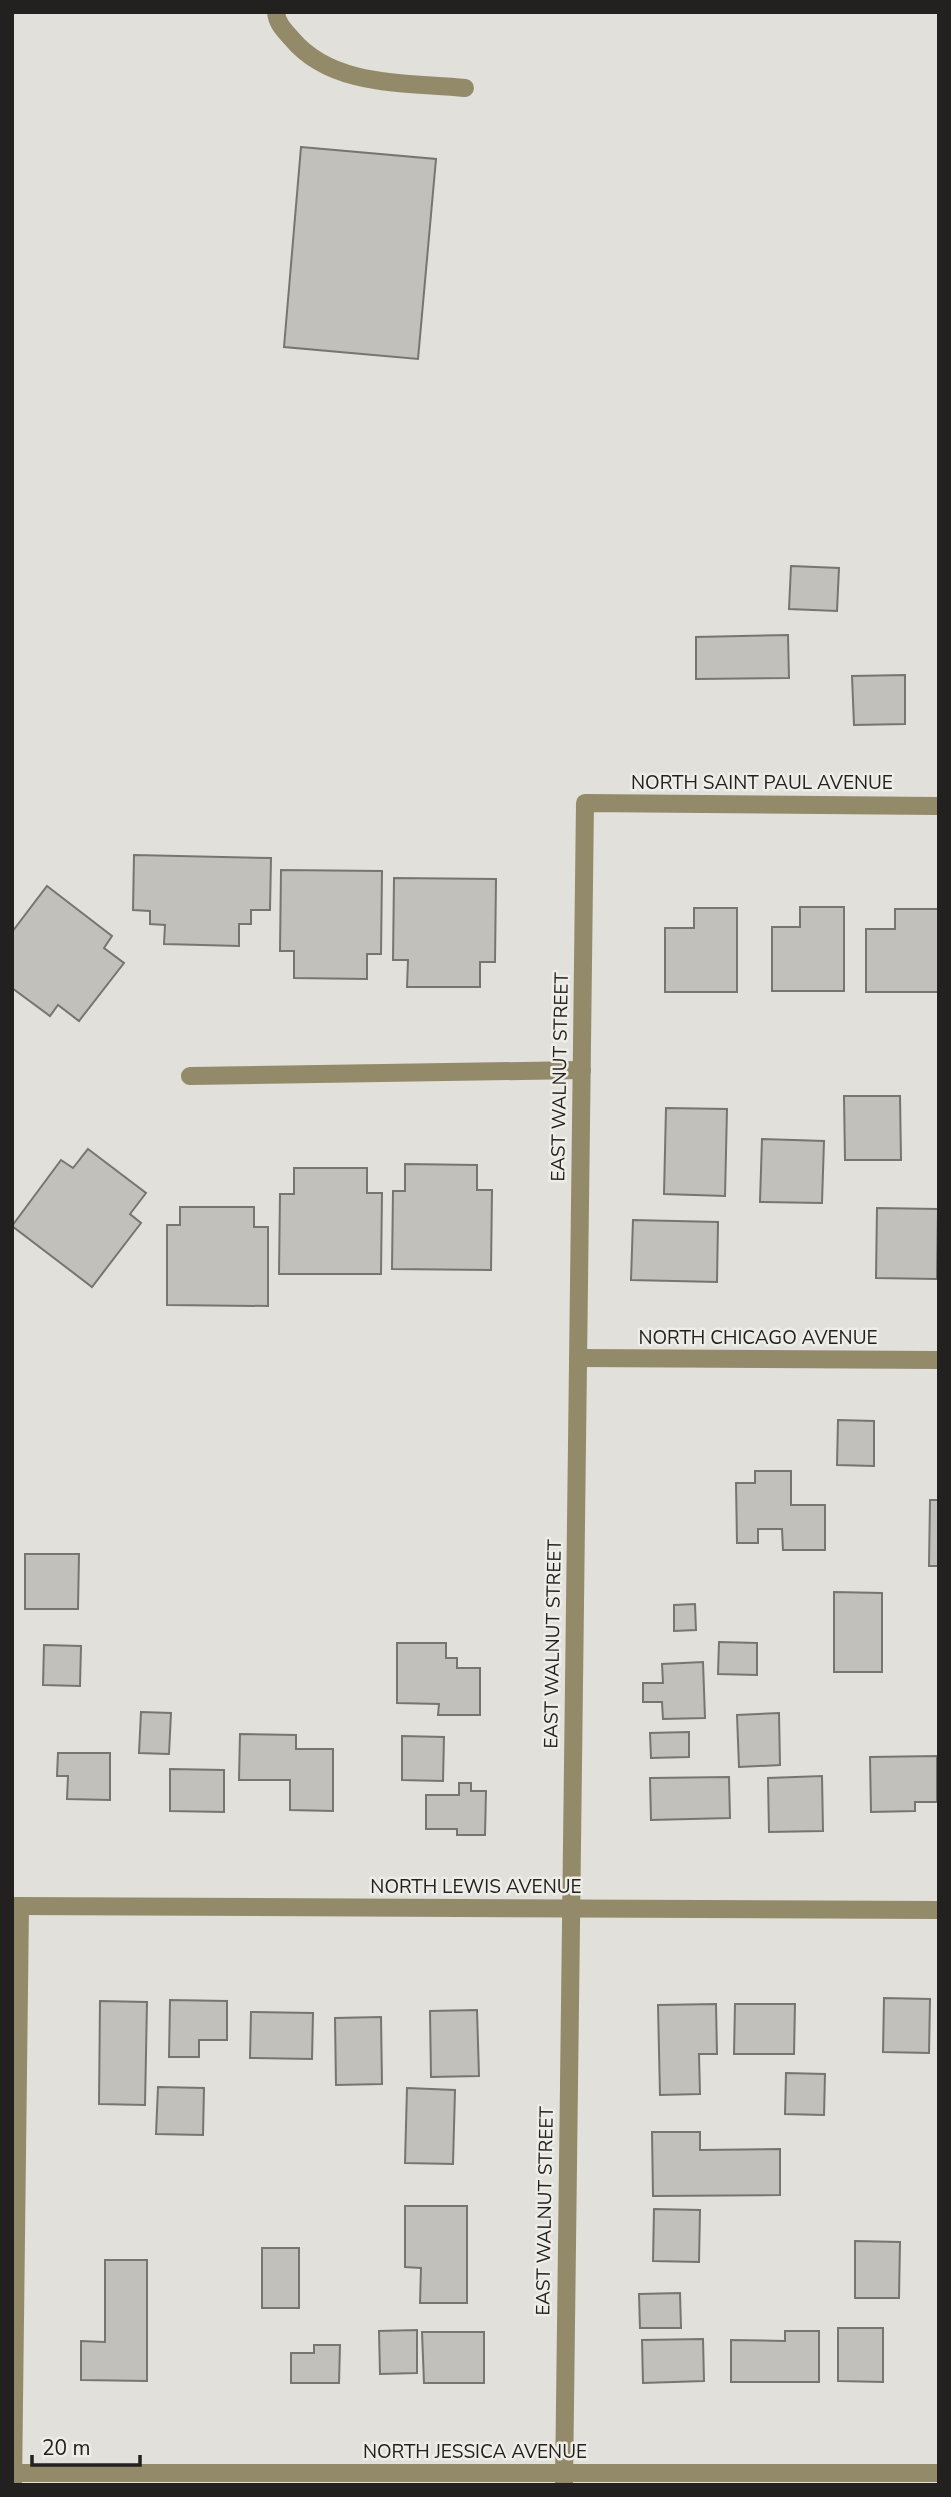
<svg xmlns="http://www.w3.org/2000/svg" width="951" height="2497" viewBox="0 0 951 2497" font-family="'Nunito Sans',sans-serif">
  <rect width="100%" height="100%" fill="#e1e0da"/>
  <!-- building -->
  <g fill="#c1c0bb" stroke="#777570" stroke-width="2">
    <path d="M301 147 436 159 418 359 284 347Z"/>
    <path d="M791 566 839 568 837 611 789 609Z"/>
    <path d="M788 635 789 678 696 679V637Z"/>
    <path d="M905 675V724L854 725 852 676Z"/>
    <path d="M134 855 271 858 270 910H251V924H239V946L164 944 165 925 150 924V911L133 910Z"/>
    <path d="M281 870 382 871 381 954H367V979L294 978V951H280Z"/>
    <path d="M394 878 496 879 495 962H480V987H407L408 960H393Z"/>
    <path d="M47 886 112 936 104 948 124 963 79 1021 58 1005 50 1016 12 988V932Z"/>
    <path d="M800 907H844V991H772V927H800Z"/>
    <path d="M694 908H737V992H665V928H694Z"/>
    <path d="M895 909H938V992H866V929H895Z"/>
    <path d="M844 1096H900L901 1160H845Z"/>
    <path d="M666 1108 727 1109 725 1196 664 1194Z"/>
    <path d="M762 1139 824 1141 822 1203 760 1202Z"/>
    <path d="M88 1149 146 1193 130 1214 141 1223 92 1287 12 1226 61 1160 73 1168Z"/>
    <path d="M405 1164 477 1165V1190H492L491 1270 392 1269 393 1191H405Z"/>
    <path d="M294 1168H367V1193H382L381 1274H279L280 1194H294Z"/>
    <path d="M180 1207H254V1227H268V1306L167 1305V1225H180Z"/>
    <path d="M877 1208 938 1209 937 1279 876 1278Z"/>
    <path d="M633 1220 718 1222 717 1282 631 1280Z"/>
    <path d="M838 1420 874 1421V1466L837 1465Z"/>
    <path d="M755 1471H791V1505H825V1550H783L782 1529H758V1543H737L736 1483H755Z"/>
    <path d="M930 1500H939V1566H929Z"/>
    <path d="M25 1554H79L78 1609H25Z"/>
    <path d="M834 1592 882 1593V1672H834Z"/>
    <path d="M695 1604 696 1630 674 1631V1605Z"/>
    <path d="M719 1642 757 1643V1675L718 1674Z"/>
    <path d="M397 1643H446V1658H457V1668H480V1715H438L439 1704 397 1703Z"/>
    <path d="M44 1645 81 1646 80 1686 43 1685Z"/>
    <path d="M703 1662 705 1718 663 1719 662 1702H643V1683H663L662 1664Z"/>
    <path d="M141 1712 171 1713 169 1754 139 1753Z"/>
    <path d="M779 1713 780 1765 739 1767 737 1715Z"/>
    <path d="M689 1732V1757L651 1758 650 1733Z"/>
    <path d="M240 1734 296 1735V1749H333V1811L290 1810V1780H239Z"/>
    <path d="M402 1736 444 1737 443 1781 402 1780Z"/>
    <path d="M58 1753H110V1800L67 1799 68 1776H57Z"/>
    <path d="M937 1756V1802H915V1811L871 1812 870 1757Z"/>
    <path d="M170 1769 224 1770V1812L170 1811Z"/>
    <path d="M822 1776 823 1831 769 1832 768 1778Z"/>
    <path d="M729 1777 730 1818 651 1820 650 1778Z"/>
    <path d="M459 1783H471V1791H486L485 1835H457V1829H426V1795H459Z"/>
    <path d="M884 1998 930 1999 929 2053 883 2052Z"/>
    <path d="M170 2000 227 2001V2040H199V2057H169Z"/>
    <path d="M100 2001 147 2002 145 2105 99 2104Z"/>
    <path d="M716 2004 717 2054H699L700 2094 660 2095 658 2005Z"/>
    <path d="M735 2004H795L794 2054H734Z"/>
    <path d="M477 2010 479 2076 431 2077 430 2011Z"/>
    <path d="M251 2012 313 2013 312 2059 250 2058Z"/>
    <path d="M381 2017 382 2084 336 2085 335 2018Z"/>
    <path d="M786 2073 825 2074 824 2115 785 2114Z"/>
    <path d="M158 2087 204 2088 203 2135 156 2134Z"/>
    <path d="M407 2088 455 2090 453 2164 405 2163Z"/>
    <path d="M652 2132H700V2150L780 2149V2195L653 2196Z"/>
    <path d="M405 2206H467V2303H420L421 2268 405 2267Z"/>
    <path d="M654 2209 700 2210 699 2262 653 2261Z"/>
    <path d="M855 2241 900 2242 899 2298H855Z"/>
    <rect x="262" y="2248" width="37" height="60"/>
    <path d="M105 2260H147V2381L81 2380V2341L105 2342Z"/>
    <path d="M680 2293 681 2328H640L639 2294Z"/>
    <path d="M838 2328H883V2382L838 2381Z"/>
    <path d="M417 2330V2373L380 2374 379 2331Z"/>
    <path d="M785 2331H819V2382H731V2340L785 2341Z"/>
    <path d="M422 2332H484V2383H424Z"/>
    <path d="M703 2339 704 2381 643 2383 642 2340Z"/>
    <path d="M314 2345H340L339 2383H291V2353H314Z"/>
  </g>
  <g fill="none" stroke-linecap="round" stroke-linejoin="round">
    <!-- service -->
    <path stroke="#938a69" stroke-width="18" d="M276 12C277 24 285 31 292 39 333 88 407 82 465 88"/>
    <!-- minor -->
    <g stroke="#938a69" stroke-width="18">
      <path d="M190 1076 582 1070"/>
      <path d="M578 1358 939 1360"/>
      <path d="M12 1906 939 1910"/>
      <path d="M12 2473H939"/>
      <path d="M13 2485 20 1906"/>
      <path d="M564 2485 585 803 939 806"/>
    </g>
  </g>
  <g text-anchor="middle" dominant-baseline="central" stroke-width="5" stroke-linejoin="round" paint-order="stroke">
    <!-- street labels -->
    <g font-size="19" fill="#22211f" stroke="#eeede7">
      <text x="762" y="783">NORTH SAINT PAUL AVENUE</text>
      <text transform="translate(560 1077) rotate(-89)">EAST WALNUT STREET</text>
      <text x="758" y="1338">NORTH CHICAGO AVENUE</text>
      <text transform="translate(553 1644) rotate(-89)">EAST WALNUT STREET</text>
      <text x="476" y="1887">NORTH LEWIS AVENUE</text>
      <text transform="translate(545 2211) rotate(-89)">EAST WALNUT STREET</text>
      <text x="475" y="2452">NORTH JESSICA AVENUE</text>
    </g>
  </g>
  <!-- border -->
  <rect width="951" height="2497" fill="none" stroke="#22211f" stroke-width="28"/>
  <!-- scale -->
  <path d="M32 2455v10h108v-10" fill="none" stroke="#22211f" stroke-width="3.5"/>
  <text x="42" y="2455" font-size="21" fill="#22211f" stroke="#eeede7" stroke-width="5" paint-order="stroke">20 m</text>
</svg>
